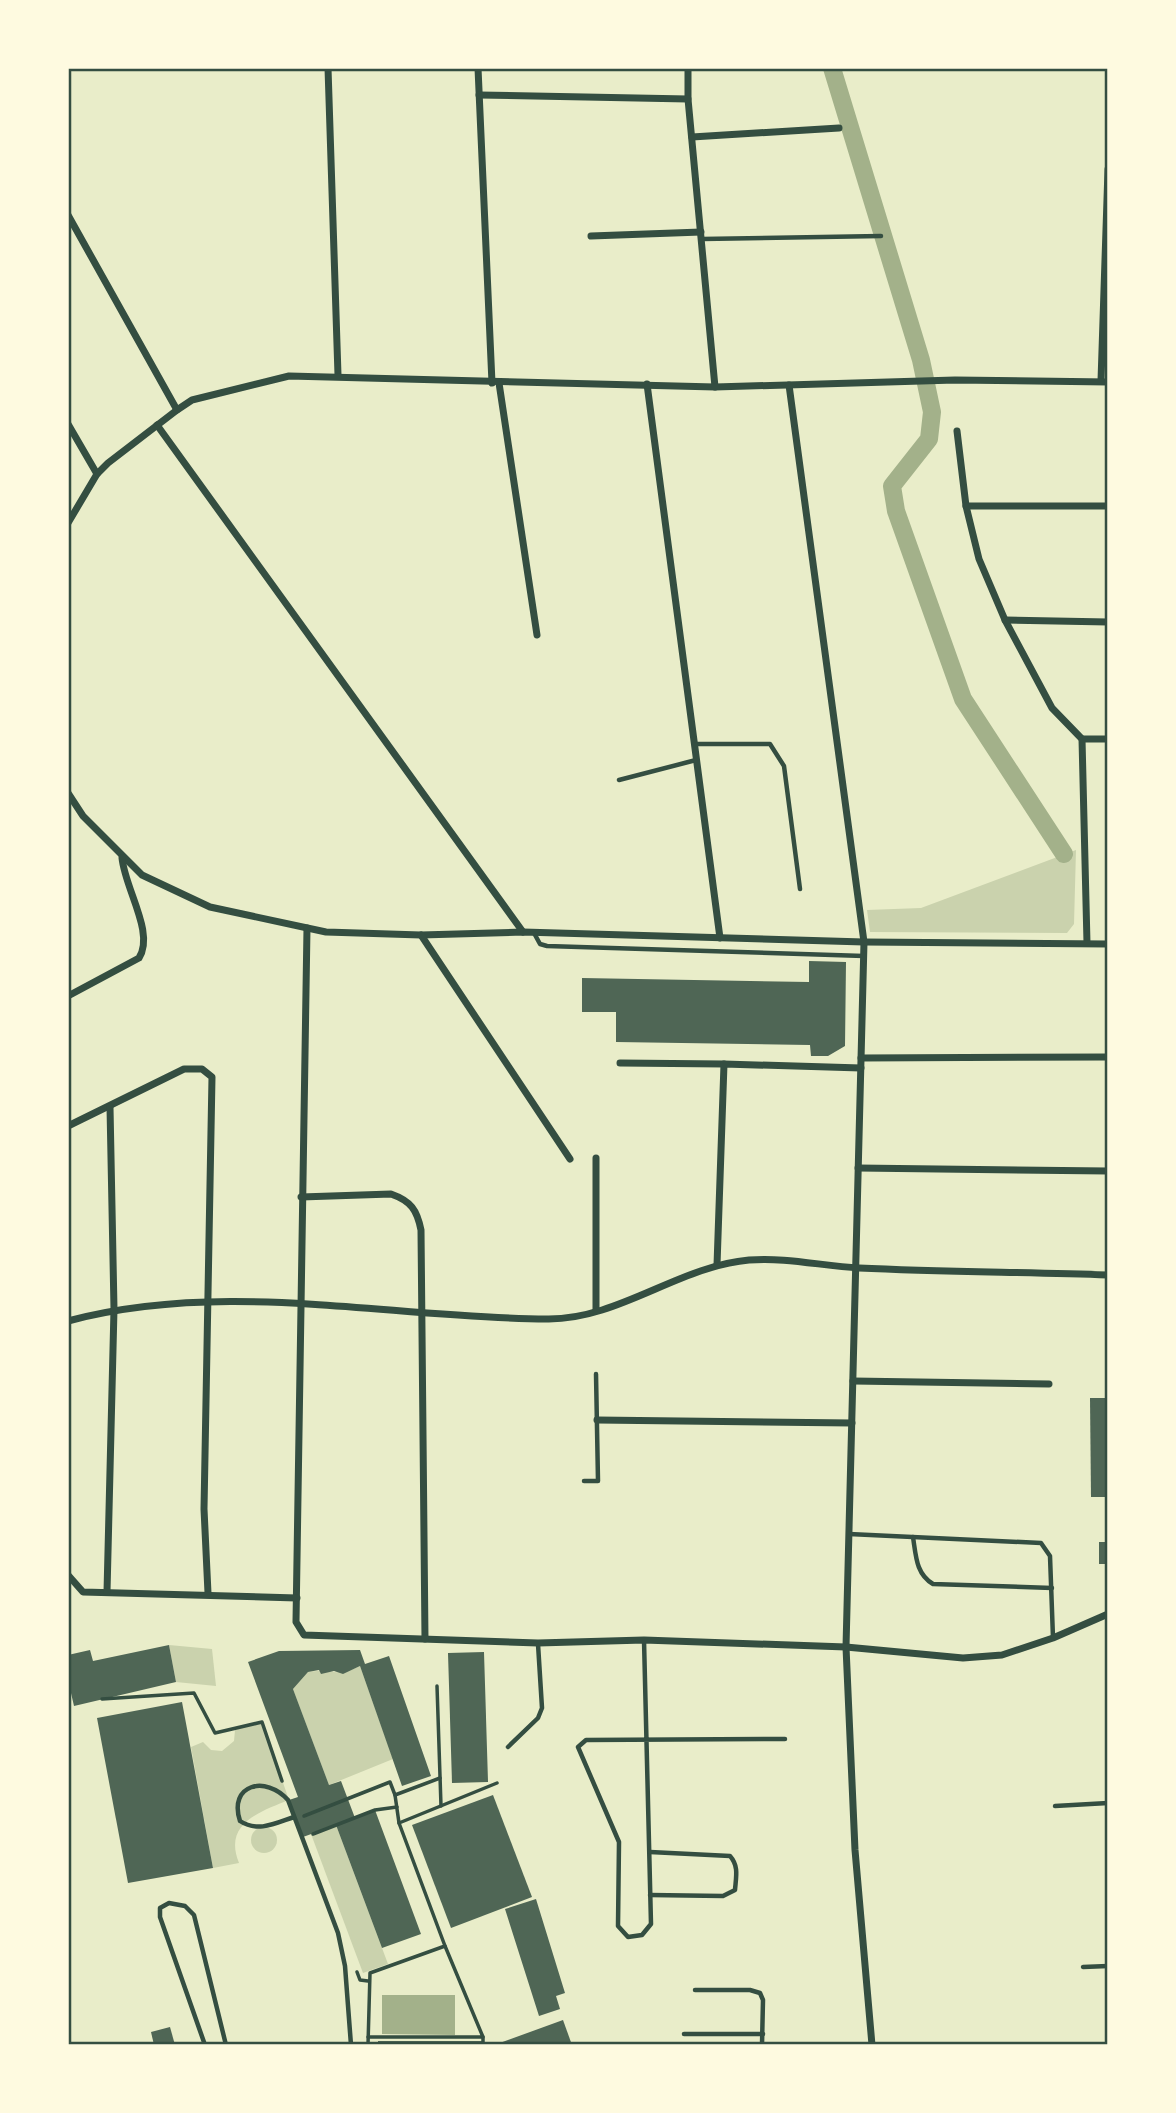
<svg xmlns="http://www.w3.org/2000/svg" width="1176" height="2113" viewBox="0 0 1176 2113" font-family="Ubuntu,sans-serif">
  <rect width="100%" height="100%" fill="#e9edc9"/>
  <!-- green -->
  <g fill="#cad2ad">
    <path d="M1076 850 1074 924 1067 933 870 932 867 910 921 908Z"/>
    <path d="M169 1645 212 1649 216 1686 176 1682Z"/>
    <path d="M360 1666 393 1759 329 1785 293 1689 308 1672C333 1668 335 1678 360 1666Z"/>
    <path d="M262 1722 289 1800C259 1812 223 1824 239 1863L213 1868 191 1747 203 1742 211 1750 222 1751 234 1741 235 1730Z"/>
    <path d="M336 1825 388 1964 363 1973 311 1834Z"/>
    <circle cx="264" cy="1840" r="13"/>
  </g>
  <!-- water -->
  <path fill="#a3b18a" d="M382 1995H455V2035L382 2034Z"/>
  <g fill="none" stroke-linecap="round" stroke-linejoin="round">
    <!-- canal -->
    <path stroke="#a3b18a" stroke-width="18" d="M832 68 921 360 932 412 929 439 892 486 896 511 963 699 1064 854"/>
  </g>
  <!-- building -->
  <g fill="#4f6655">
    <path d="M809 961 846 962 845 1046 828 1056H811L810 1045 616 1042V1012H582V978L809 982Z"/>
    <path d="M1090 1398H1108V1497H1091Z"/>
    <rect x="1099" y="1542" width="9" height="22"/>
    <path d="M169 1645 176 1682 74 1706 68 1680V1655L90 1650 93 1661Z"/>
    <path d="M360 1650 365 1664 389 1656 431 1776 402 1786 360 1666 343 1674 334 1671 321 1674 319 1670 308 1672 293 1689 329 1785 341 1781 355 1818 375 1810 421 1934 382 1948 336 1825 303 1837 289 1800 298 1797 248 1662 279 1651Z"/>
    <path d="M484 1652 488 1782 452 1783 448 1653Z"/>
    <path d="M182 1702 213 1868 128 1883 97 1718Z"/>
    <path d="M493 1795 532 1897 451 1928 412 1825Z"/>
    <path d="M536 1899 565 1993 556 1996 560 2009 539 2016 505 1909Z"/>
    <path d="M563 2020 572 2045H497V2044Z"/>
    <path d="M170 2027 175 2045H154L151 2032Z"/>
    <rect x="378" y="2041" width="105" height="4"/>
  </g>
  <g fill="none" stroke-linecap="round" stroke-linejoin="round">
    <!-- path -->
    <g stroke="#344e41" stroke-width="3.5">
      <path d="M437 1686 441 1806"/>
      <path d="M102 1699 194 1693 215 1733 262 1722 282 1781"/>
      <path d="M304 1816 390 1782 395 1795"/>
      <path d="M399 1823 395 1795 440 1778"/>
      <path d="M313 1834 375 1810 397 1807"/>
      <path d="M357 1972 360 1980 368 1981"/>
      <path d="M368 2037H483L445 1946"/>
      <path d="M483 2037V2045"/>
      <path d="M368 2045 370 1973 445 1946 399 1823 497 1783"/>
    </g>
    <!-- service -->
    <g stroke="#344e41" stroke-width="4.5">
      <path d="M702 239 881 236"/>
      <path d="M695 744H770L784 766 800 889"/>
      <path d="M619 780 696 760"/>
      <path d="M534 933 540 944 547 946 864 956"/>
      <path d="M584 1481H598L596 1374"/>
      <path d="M849 1534 1041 1543 1050 1556 1053 1638"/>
      <path d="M913 1537C916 1556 916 1574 933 1584L1052 1588"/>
      <path d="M644 1640 651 1924 642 1935 628 1937 618 1926 619 1842 578 1747 586 1740 785 1739"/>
      <path d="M508 1747 538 1718 542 1708 538 1644"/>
      <path d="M1055 1806 1108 1803"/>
      <path d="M294 1817C276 1823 258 1833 240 1821 228 1784 266 1775 288 1800L338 1933 345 1966 351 2045"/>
      <path d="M650 1852 730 1856C739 1866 736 1877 735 1890L723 1896 650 1895"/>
      <path d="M1083 1967 1108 1966"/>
      <path d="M695 1990H750L760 1993 763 2000 762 2045"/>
      <path d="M684 2034H763"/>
      <path d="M205 2045 160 1917V1908L169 1903 185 1906 194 1915 226 2045"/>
    </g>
    <!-- minor -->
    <g stroke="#344e41" stroke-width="7">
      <path d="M328 68 338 375"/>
      <path d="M478 68 492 383"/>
      <path d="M688 68V99L715 387"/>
      <path d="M479 95 688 99"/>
      <path d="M692 137 839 128"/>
      <path d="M68 215 177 410"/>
      <path d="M591 236 701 232"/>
      <path d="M1101 381 1108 169"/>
      <path d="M499 383 537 635"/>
      <path d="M647 384 720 938"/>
      <path d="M789 385 864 942 846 1647 855 1850 872 2045"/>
      <path d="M68 424 97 474"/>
      <path d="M157 425 523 932"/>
      <path d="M957 431 966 506 979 559 1005 620 1052 708 1082 739 1087 943"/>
      <path d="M966 506H1108"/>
      <path d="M68 523 97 474 108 463 177 410 192 400 289 376 715 387 955 380 1108 382"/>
      <path d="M1005 620 1108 622"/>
      <path d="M1082 739H1108"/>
      <path d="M68 793 83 816 142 875 210 907 326 932 421 935 523 932 864 942 1108 944"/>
      <path d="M307 928 296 1622 304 1635 538 1643 644 1640 846 1647 963 1658 1002 1655 1053 1638 1108 1614"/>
      <path d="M421 935 570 1159"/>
      <path d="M68 996 139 958C155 933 125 889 122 858"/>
      <path d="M861 1058 1108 1057"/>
      <path d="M620 1063 724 1064"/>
      <path d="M68 1126 184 1069H202L212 1077 204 1509 208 1593"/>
      <path d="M596 1158V1310"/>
      <path d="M858 1168 1108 1171"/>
      <path d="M301 1197 391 1194C411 1201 417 1210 421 1230L425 1639"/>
      <path d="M717 1265 724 1064 861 1068"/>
      <path d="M68 1321C226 1279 387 1318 547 1319 618 1320 679 1266 749 1260 786 1257 822 1266 859 1268 942 1272 1025 1272 1108 1275"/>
      <path d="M853 1381 1049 1384"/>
      <path d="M597 1420 852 1423"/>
      <path d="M68 1575 83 1592 297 1598"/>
      <path d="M107 1592 114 1309 110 1107"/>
    </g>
  </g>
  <!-- border -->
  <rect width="1176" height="2113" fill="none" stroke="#fefae0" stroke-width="140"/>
  <rect x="70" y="70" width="1036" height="1973" fill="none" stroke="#344e41" stroke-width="2.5"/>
</svg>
